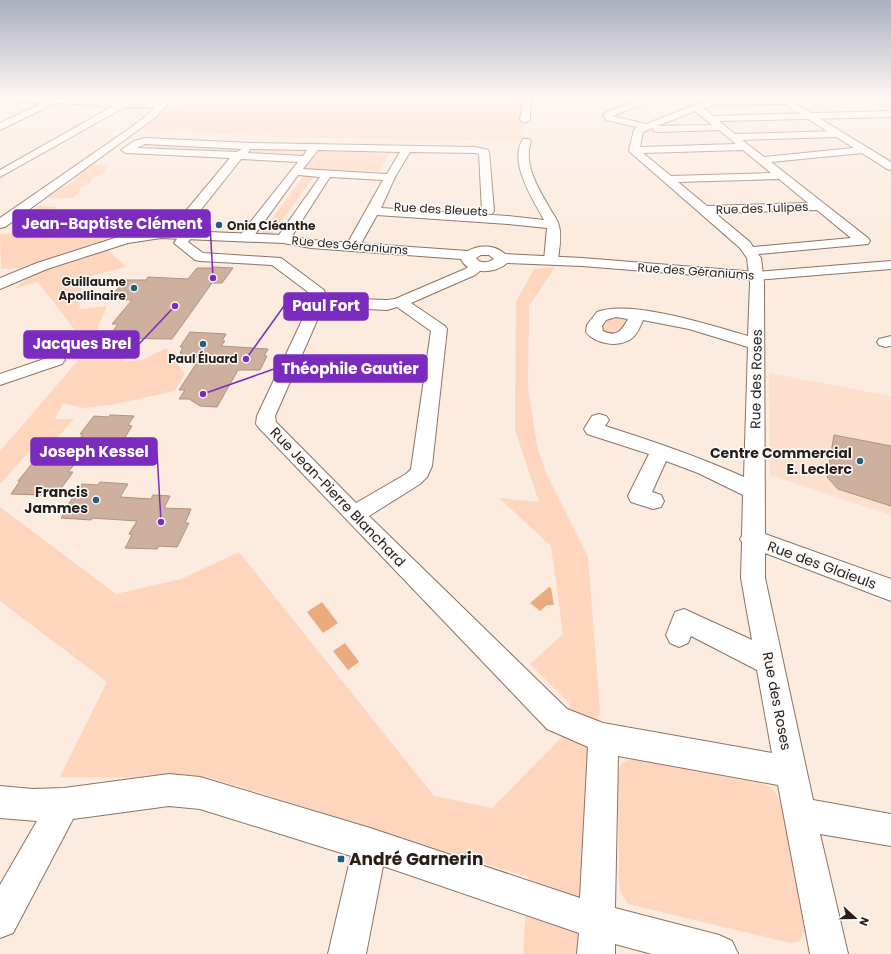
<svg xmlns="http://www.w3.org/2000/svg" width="891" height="954" viewBox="0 0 891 954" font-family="Poppins,sans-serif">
  <rect width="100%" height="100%" fill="#fcebdf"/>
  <!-- built -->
  <path fill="#fcdfcc" d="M769 373 891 396V515L770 475Z"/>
  <!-- green -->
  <g fill="#fed6bd">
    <path d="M175 96H520L525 141 280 137 146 130 143 128 175 107H180L184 105 172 102Z"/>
    <path d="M140 144 303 151 305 148 309 149 303 156 298 157 300 154 208 150 205 152H198L200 149 176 148 172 151 164 150 167 148 142 146 135 149Z"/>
    <path d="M317 151 390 153 379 171 319 169 317 171H302Z"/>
    <path d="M92 165 106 166V169L102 174 92 178 90 183 81 188 78 194 72 198H48C57 190 66 186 76 180L74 178Z"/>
    <path d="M305 174 315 175 272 234H261Z"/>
    <path d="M37 206 59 207C55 209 50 210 46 211 34 217 37 224 19 223 26 217 31 217 38 212H33L36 210Z"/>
    <path d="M0 234 108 237 110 238 20 268 1 269Z"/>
    <path d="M106 249 126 267 90 276 78 296 80 309 107 306 93 339 101 349 128 354 125 361 142 360 166 348 185 374 175 391 111 405 81 408 63 403 55 419H74L57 438 37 443 0 484V451L89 348 38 282 14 289 37 271Z"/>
    <path d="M555 267 529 306 528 387 537 446 546 473 588 557 600 710 593 745 587 954H523L528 877 211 778 60 777 107 682 0 601V507L116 594 181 579 239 552 434 796 492 808 561 738 570 704 530 664 563 634 551 546 499 498 539 502 515 430 516 302 534 269Z"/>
    <path d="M623 316 628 323 625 331 609 337 599 328 606 317Z"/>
    <path d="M638 759 753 782C760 783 768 785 773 790 787 803 799 896 803 919L804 933 800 941 790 943 628 904 621 892 619 885 618 772 621 764 628 760Z"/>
  </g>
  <!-- water -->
  <g fill="#ecab7f">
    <path d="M549 587 551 588 554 605H547L540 611 530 603Z"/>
    <path d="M322 602 338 623 323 633 307 612Z"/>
    <path d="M345 643 359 662 348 670 333 651Z"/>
  </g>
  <!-- building -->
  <g fill="#cdb19e" stroke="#ad9280">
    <path d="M213 267 233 268 222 283H212L172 339 108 338 118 324H112L132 300 108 299 126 280H146L148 277 188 279 197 268H212Z"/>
    <path d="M190 332 226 334 222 341H225L221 346 268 349 264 356H267L260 370H238L217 407 200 406 189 399H179L185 390H179L200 358 179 357 182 353H180L183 347H180Z"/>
    <path d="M110 415 134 416 128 425 132 426 121 444 106 443 104 445 76 444 83 434H80L94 416 108 417Z"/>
    <path d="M834 435 891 446V506L838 489 827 477Z"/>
    <path d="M50 459 77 461 68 472H73L57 494 42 493 41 495 11 494 20 481H18L34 461 47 462Z"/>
    <path d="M100 482 128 484 120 497 151 499 153 495 170 496 164 508 191 509 185 523H189L177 547 159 546 157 549 125 548 132 535 129 534 137 521 92 518 91 520 61 518 69 506H67L82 484 98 485Z"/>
  </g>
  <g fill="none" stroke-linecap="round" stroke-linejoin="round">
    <!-- street casing -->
    <g stroke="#8d7362" stroke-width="2">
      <g id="street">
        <path d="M0 96 163 102 167 105 163 108 125 107 0 177V170L113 106 55 103 0 130V123L43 103 0 100Z"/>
        <path d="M525 96H533L530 106V120L525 123 520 120 522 106Z"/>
        <path d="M650 96H663L612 116 646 124 718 96H730L725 99 783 98 787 101 783 104 712 105 703 108 713 116 891 111V117L719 121 735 134 837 131 842 134 837 137 742 140 764 157 863 147 868 150 863 153 771 162 868 238 870 241 868 244 758 254 761 258 764 283 765 534 891 579V601L765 553V578L813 800 891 814V846L820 834 848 954H810L778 785 618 756 615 908 719 935 732 941 738 954H652L615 944V954H577L579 933 383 866 366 954H328L351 856 200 809 169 806 73 819 13 933 0 938V885L37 821 0 818V786L33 789 64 788 169 774 200 777 370 828 580 898 588 747 547 729 259 428 256 424 257 416 313 297 312 295 272 265 200 261 195 260 174 243C179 236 183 229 193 231L194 234 188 242 203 253 281 258 324 290 327 298 387 300 395 299 465 269C472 265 476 261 484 263L486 266 475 275 411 303 445 326 447 329 432 466 427 477 420 484 369 516 567 709 603 723 772 753 757 670 691 636 688 643 679 647 670 643 666 635 675 612 684 609 752 640 741 578 742 542 740 539 742 536 743 495 698 473 666 461 652 492 661 495 664 501 661 507 653 509 631 502 628 496 649 454 587 434 584 429 592 416 599 414 606 416 609 420 605 426C653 441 699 457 744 477L748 347 689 329 643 320C640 327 637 335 631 339 618 348 595 344 586 332L587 325 597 312C630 299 713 326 748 336L750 283 747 258 740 248 630 152 629 150 634 130 637 127 606 120 603 115 604 113ZM695 111 712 125 657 126ZM653 128 654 131 657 132 719 130 736 144 640 147 643 132ZM743 150 771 173 671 176 643 153ZM779 179 808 203 707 206 678 182ZM817 210 851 238 753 247 750 242 715 213ZM323 307 387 310 397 307 431 331 411 469 406 474 356 503 276 422 275 416ZM616 317 628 319C622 330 617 338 603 331L602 326 606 320Z"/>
        <path d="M886 96H891V99Z"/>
        <path d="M145 138 251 143 475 147 488 150 489 152 494 211 492 214H484L482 211 479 154 475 153 410 152 395 177 381 208 508 216 544 220C533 199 508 162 523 139H529L531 141C523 164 538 188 549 207 552 213 558 220 559 226 562 236 559 250 558 260L556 263 551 264 546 263 544 260 547 228 508 224 377 215 358 249H348L346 246 383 180 330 177 288 242H278L276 239 320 177 298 175 251 240H241L240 237 241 234 298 162 241 159 180 236H170L169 233 170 230 230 158 126 153 121 150 134 141ZM145 144 242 149 237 152 137 148ZM250 149H251L307 150 303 156 248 153ZM318 150 400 152 387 174 303 169Z"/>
        <path d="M891 336V346L885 347 879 345 877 342 879 339Z"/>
        <path d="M56 355 62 356 65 360 62 364 0 385V374Z"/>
      </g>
    </g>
    <!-- secondary casing -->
    <g stroke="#8d7362" stroke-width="2">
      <g id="secondary">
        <path d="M166 96H175L156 117 5 227 0 228V218L133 126 150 113Z"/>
        <path d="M161 230 283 235 311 240 468 251C479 244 496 245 505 254L582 258 757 272 891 261V269L757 280 582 266 507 263C496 274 468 275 461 259L311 248 283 243 161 238 128 243 47 269 0 289V278L37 263 121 236ZM481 255H489L494 259C488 263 480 264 476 258Z"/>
      </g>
    </g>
    <!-- primary casing -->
    <g stroke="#8d7362" stroke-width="2">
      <path id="primary" d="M772 96H783L891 162V170L887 169Z"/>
    </g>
    <!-- street -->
    <use href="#street" fill="#fff" fill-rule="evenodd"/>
    <!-- secondary -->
    <use href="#secondary" fill="#fff" fill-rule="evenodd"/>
    <!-- primary -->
    <use href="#primary" fill="#fff" fill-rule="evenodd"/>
  </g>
  <!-- sky -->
  <linearGradient id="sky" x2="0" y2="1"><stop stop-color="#a9b0be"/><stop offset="0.42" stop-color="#fef6f1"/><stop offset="1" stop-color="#fef6f1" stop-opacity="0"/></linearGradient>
  <rect width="891" height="230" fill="url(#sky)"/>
  <!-- markers -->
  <g fill="#285d79" stroke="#fcfcfc" stroke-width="1.5">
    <circle cx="219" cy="225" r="4"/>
    <circle cx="134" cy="288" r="4"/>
    <circle cx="203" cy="344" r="4"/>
    <circle cx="860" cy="461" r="4"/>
    <circle cx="96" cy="500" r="4"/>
    <rect x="337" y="855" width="8" height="8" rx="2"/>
  </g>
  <g text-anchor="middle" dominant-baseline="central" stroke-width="3" stroke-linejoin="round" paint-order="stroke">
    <!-- far-street labels -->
    <g font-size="12" fill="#281e17" stroke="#fcfcfc">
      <text transform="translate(762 208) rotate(-2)">Rue des Tulipes</text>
      <text transform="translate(441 209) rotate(3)">Rue des Bleuets</text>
      <text transform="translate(350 245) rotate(5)">Rue des Géraniums</text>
      <text transform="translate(696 271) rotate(4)">Rue des Géraniums</text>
    </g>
    <!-- far-poi labels -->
    <g font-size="12" font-weight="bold" fill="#281e17" stroke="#fcfcfc" text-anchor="start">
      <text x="227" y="225">Onia Cléanthe</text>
      <text x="126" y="281" text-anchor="end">Guillaume<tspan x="126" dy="14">Apollinaire</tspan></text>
      <text x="203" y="358" text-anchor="middle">Paul Éluard</text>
    </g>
    <!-- street labels -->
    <g font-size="14" fill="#281e17" stroke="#fcfcfc">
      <text transform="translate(756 379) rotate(-89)">Rue des Roses</text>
      <text transform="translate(338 497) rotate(46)">Rue Jean-Pierre Blanchard</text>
      <text transform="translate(822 565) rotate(20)">Rue des Glaieuls</text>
      <text transform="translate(777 701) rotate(79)">Rue des Roses</text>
    </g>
    <!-- poi labels -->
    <g font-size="14" font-weight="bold" fill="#281e17" stroke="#fcfcfc" text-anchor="end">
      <text x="852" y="453">Centre Commercial<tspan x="852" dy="16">E. Leclerc</tspan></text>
      <text x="88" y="492">Francis<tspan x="88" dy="16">Jammes</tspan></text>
    </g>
    <!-- near-poi labels -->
    <g font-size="17" font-weight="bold" fill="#281e17" stroke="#fcfcfc" text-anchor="start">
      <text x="349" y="859">André Garnerin</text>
    </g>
  </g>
  <!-- callouts -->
  <path fill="none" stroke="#7b2cbf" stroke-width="1.5" d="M213 278L210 224M246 359L284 306M175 306L139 344M203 394L274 369M161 522L157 452"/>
  <g fill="#7b2cbf" stroke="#fcfcfc" stroke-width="1.5">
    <circle cx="213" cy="278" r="4"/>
    <circle cx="246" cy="359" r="4"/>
    <circle cx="175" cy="306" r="4"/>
    <circle cx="203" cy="394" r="4"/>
    <circle cx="161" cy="522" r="4"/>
  </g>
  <g fill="#7b2cbf" stroke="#7b2cbf" stroke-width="1.5">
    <rect x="13" y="210" width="197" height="27" rx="4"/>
    <rect x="284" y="293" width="84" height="27" rx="4"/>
    <rect x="24" y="331" width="115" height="27" rx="4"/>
    <rect x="274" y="355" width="153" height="27" rx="4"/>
    <rect x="31" y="438" width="126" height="27" rx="4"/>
  </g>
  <g font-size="15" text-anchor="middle" font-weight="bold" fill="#fff">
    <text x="112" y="229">Jean-Baptiste Clément</text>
    <text x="326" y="311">Paul Fort</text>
    <text x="82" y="349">Jacques Brel</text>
    <text x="350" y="374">Théophile Gautier</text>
    <text x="94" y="457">Joseph Kessel</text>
  </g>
  <!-- north arrow -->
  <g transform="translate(855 918) rotate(111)" stroke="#fcfcfc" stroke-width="3" paint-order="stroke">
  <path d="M0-3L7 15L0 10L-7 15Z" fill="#281e17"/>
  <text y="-6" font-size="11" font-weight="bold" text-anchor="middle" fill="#281e17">N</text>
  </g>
</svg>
